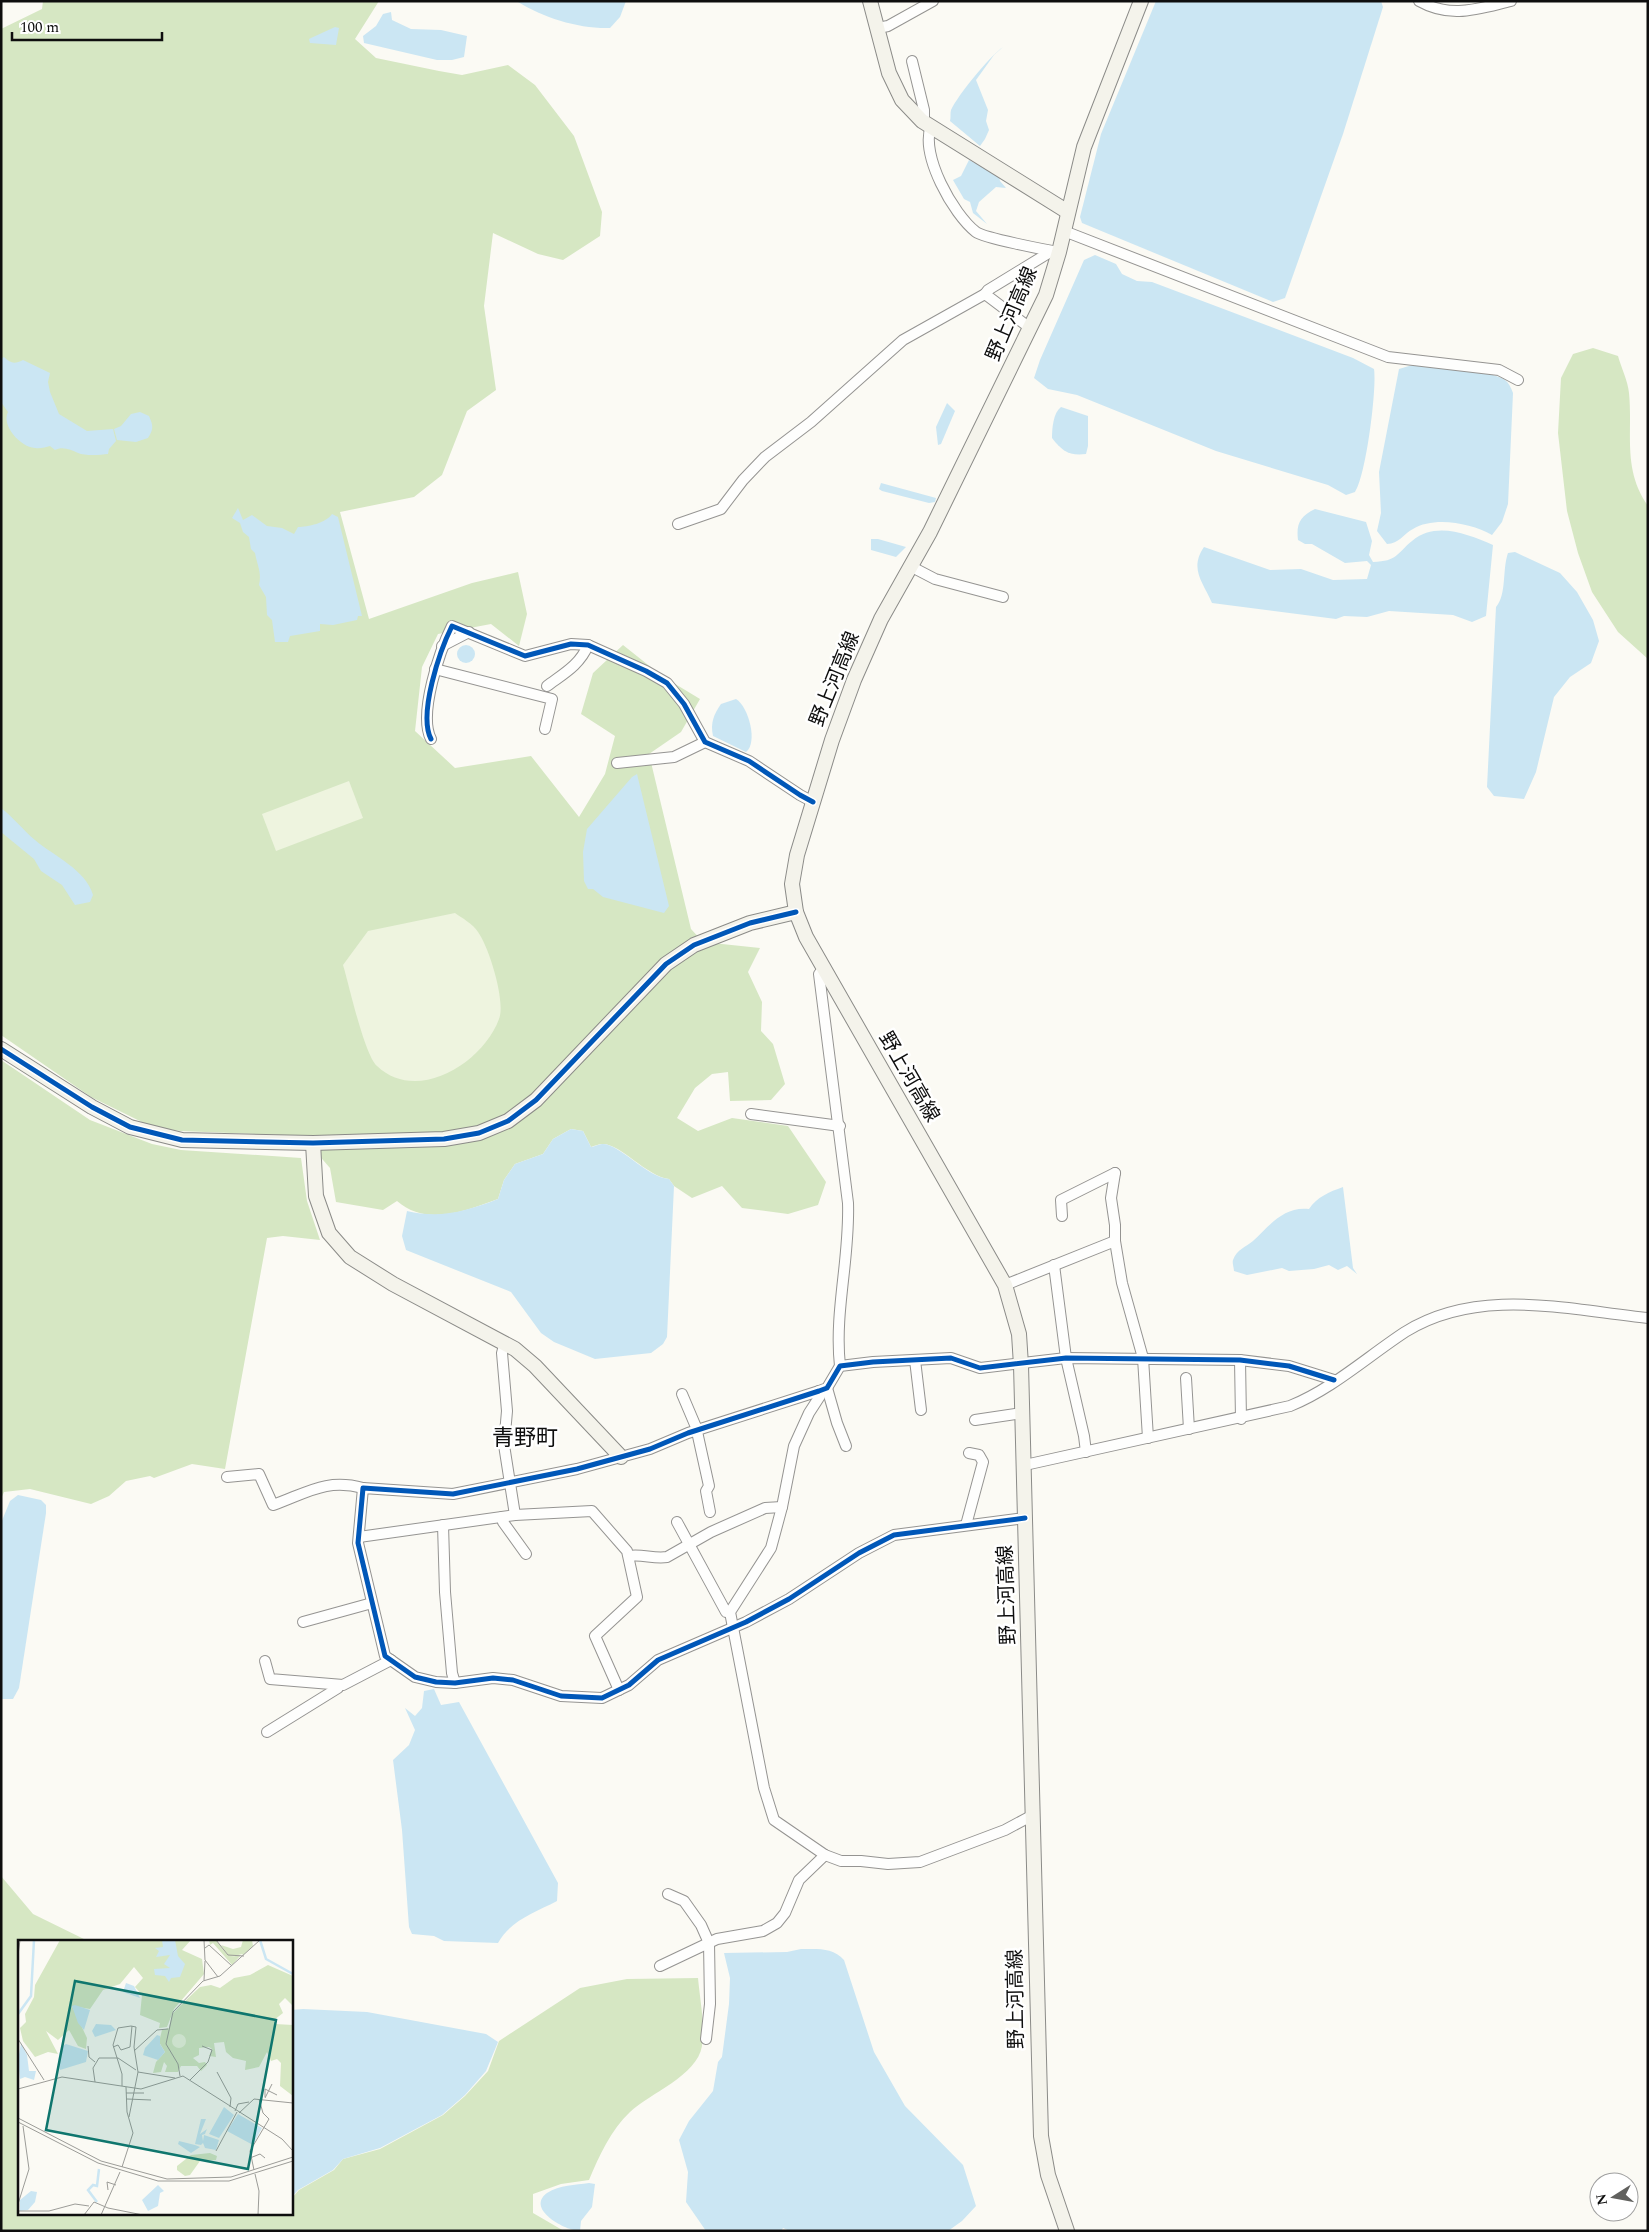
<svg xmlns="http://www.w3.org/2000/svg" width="1649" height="2232" viewBox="0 0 1649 2232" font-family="Spectral,'Noto Sans JP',serif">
  <rect width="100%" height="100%" fill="#fbfaf4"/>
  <!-- forest -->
  <g fill="#d6e7c3">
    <path d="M43 1H379L355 39 376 58 439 71 462 75 508 65 535 85 574 136 602 212 600 236 563 260 538 254 493 233 484 306 496 390 467 411 442 475 414 497 340 512 369 619 472 583 518 572 527 614 519 646 491 624 438 634 422 667 415 731 455 768 531 756 579 817 605 774 615 736 581 714 593 673 623 645 662 676 700 699 681 732 649 754 691 929 703 942 760 948 748 972 762 1002 761 1031 773 1044 785 1084 771 1100 730 1101 728 1072 712 1074 695 1088 677 1118 698 1131 732 1118 788 1126 826 1182 818 1205 788 1214 742 1208 722 1186 692 1198 674 1186 669 1179C646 1176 620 1143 602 1144 599 1144 594 1146 591 1147L583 1131 571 1129 553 1139 543 1154 515 1164 504 1180 498 1199C465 1211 427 1227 397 1201L383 1210 336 1202 330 1168 302 1136 180 1131 150 1126 91 1097 1 1035V29L42 9Z"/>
    <path d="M1593 348 1618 356C1621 367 1628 381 1629 393 1633 433 1622 469 1648 506V659L1618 632 1592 592 1578 553 1567 511 1558 433 1561 378 1573 354Z"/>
    <path d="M1 1060 90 1120 152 1144 181 1150 301 1158 307 1201 320 1240 283 1236 267 1238 225 1469 192 1464 154 1478 150 1476 126 1481 109 1496 91 1504 30 1489 4 1492 1 1499Z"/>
    <path d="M1 1876 33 1914 88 1941H19V2213H291V2199L299 2190 334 2170 343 2159 380 2149 443 2115 465 2096 488 2071 499 2041 580 1988 627 1979 698 1978C700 2000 705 2024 702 2046 697 2076 650 2093 630 2112 611 2130 599 2156 589 2180L561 2184 533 2194V2213L564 2231H1Z"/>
  </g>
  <!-- pitch -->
  <g fill="#eef4df">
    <path d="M349 781 363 818 276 851 262 814Z"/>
    <path d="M455 913C462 918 473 924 478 932 489 947 506 1002 499 1019 483 1063 417 1104 377 1066 364 1054 349 984 343 965L368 931Z"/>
  </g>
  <!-- water -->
  <g fill="#cbe6f3">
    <path d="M626 1 620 17 610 28C579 29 544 18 518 2Z"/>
    <path d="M1156 1H1381L1383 7 1343 134 1285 298 1273 302 1082 223 1080 217 1101 134Z"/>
    <path d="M391 12 392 20 411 29 441 30 467 36 464 57 452 60H437L364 43 363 36 376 26 383 14Z"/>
    <path d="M335 27 339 28 336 45 310 43 309 39 311 38Z"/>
    <path d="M1003 47 994 55 976 80 988 110 986 121 989 130 985 139 980 146 950 121C951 118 950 113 951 110 958 95 990 56 1003 47Z"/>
    <path d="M969 160 999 176 1000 181 1006 188 996 187 979 202 976 211 987 224 973 213 970 202 964 199 953 180 961 176Z"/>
    <path d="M1095 255 1116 264 1122 274 1137 281 1152 282 1353 358 1374 369C1377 389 1366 476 1355 492L1346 495 1328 485 1216 451 1077 395 1048 389 1034 378 1040 360 1084 260Z"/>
    <path d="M4 357C11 364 15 364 23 360L50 373 48 382 50 392 59 414 87 431 113 429 116 441 109 449 108 454C100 455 85 456 78 453 71 450 63 446 55 450L50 446C46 447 40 449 35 448 20 447 1 425 8 412L1 402V359Z"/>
    <path d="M1409 366C1426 365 1491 370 1505 380 1509 383 1511 388 1513 393L1508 504 1502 522 1492 535C1471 523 1434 516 1413 529 1403 534 1399 544 1387 544L1377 531 1381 513 1379 472 1399 369Z"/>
    <path d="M947 403 955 411 941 444 938 445 936 427Z"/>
    <path d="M1061 407 1088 416V446L1086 454C1069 456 1062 451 1052 438 1052 429 1053 413 1061 407Z"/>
    <path d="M140 412 149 416C153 425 154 429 148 438L136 442 117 440 114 429 121 426 131 414Z"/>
    <path d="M881 483 936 498 935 502 929 503 882 491 879 489Z"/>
    <path d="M238 508 243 520 252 515 267 526 282 528 294 534 298 527C308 527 326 523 332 514L338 517 362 616H358L357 620 333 625 320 624V631L290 636 288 642H275L272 620 267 615 266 597 259 585C262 572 257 565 255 553L251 549 249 537 243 532 240 523 232 518Z"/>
    <path d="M1315 509 1366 522 1372 541 1369 555 1373 562C1398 561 1396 554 1412 541 1436 521 1467 534 1493 545L1486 616 1472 622 1453 615 1389 611 1367 617 1344 616 1336 619 1212 603C1203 582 1189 569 1204 547L1270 570 1301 569 1333 580 1367 579 1371 565 1367 561 1345 563 1312 544H1305L1298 540C1296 524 1300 516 1315 509Z"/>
    <path d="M871 539H878L906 547 896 557 871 550Z"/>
    <path d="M1515 552 1560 573 1577 592 1593 620 1599 641 1591 663 1570 677 1554 697 1536 772 1524 799 1494 796 1487 787 1496 607C1507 594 1502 570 1508 553Z"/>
    <circle cx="466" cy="654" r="9"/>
    <path d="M736 699C749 707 758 743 746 752L713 736C710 723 714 714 721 704Z"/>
    <path d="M637 774 669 906 664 913 603 897 593 889H588L584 881 583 852 587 829 632 777Z"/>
    <path d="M1 808C14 818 23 830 35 840 55 857 85 869 93 895L90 902 75 905 62 885 41 871 34 859 1 832Z"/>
    <path d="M571 1129 583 1131 591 1147C594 1147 599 1144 602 1144 619 1143 646 1177 669 1179L674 1186 667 1337 663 1344 651 1353 595 1359 554 1342 541 1333 511 1292 406 1250 402 1236 407 1211C440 1219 467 1211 498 1199L504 1180 515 1164 543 1154 553 1139Z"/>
    <path d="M1343 1187 1353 1268 1357 1274 1347 1266 1338 1270 1329 1265 1314 1269 1289 1271 1282 1268 1247 1275 1234 1271C1234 1268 1232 1263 1233 1260 1237 1249 1246 1247 1253 1241 1270 1225 1284 1206 1309 1209 1317 1197 1329 1192 1343 1187Z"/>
    <path d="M18 1495 41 1500 46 1505V1513L19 1688 13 1699H1V1523L10 1501Z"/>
    <path d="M434 1689 441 1705 459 1702 558 1883 557 1901C534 1913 511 1920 498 1943L444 1941 434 1936 412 1934 409 1927 402 1830 393 1760 409 1745 415 1730 405 1708 415 1716 422 1708 424 1691Z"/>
    <path d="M801 1949C817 1949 833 1947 844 1960L874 2052 905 2106 963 2165 976 2206 962 2221 948 2231H790L783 2228 781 2231H706L686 2202 688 2172 679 2140 689 2121 713 2091 718 2062 722 2057 729 2004 730 1978 724 1953 787 1952Z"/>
    <path d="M303 2009 367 2012 486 2034 498 2042 486 2071 465 2095 442 2115 380 2148 343 2159 333 2170 298 2190 291 2198V2010Z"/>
    <path d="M589 2183 595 2184 592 2207 581 2221 580 2231C566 2231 525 2209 547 2193 560 2185 575 2185 589 2183Z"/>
  </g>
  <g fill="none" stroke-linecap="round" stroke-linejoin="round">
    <!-- street casing -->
    <g stroke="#959492" stroke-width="12">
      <g id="street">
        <path d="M1419 1C1451 19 1477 9 1511 1"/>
        <path d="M878 28 888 26 933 1"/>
        <path d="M912 61 924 110V122"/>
        <path d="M931 126C920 155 953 214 976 232 984 238 1046 250 1059 252"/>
        <path d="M1064 231 1388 357 1499 370 1518 380"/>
        <path d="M985 294 988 290 1047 254 1048 251"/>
        <path d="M678 524 721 509 743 480 765 457 811 422 903 340 985 294 1030 328"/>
        <path d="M910 566 935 579 1003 597"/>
        <path d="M442 646 469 632"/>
        <path d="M435 669 552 699 545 729"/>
        <path d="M547 686C563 674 580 665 588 645"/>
        <path d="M431 739C418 714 440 650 452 626L525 656 571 644 588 645 646 671 667 683 684 704 705 742 749 761 800 795 813 802"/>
        <path d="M617 763 674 757 705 742"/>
        <path d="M824 968 819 974 848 1203C850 1258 834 1312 840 1366"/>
        <path d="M751 1114 840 1126"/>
        <path d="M1115 1173 1111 1198 1115 1225V1241L1122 1283 1143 1358 1148 1438"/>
        <path d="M1062 1216 1061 1200 1115 1173"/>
        <path d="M1054 1265 1066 1358 1084 1436 1086 1452"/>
        <path d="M1005 1285 1115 1241"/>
        <path d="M505 1342 502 1353 507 1411 504 1445 515 1515"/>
        <path d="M915 1360 921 1410"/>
        <path d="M1240 1360 1241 1419"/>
        <path d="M1186 1378 1189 1429"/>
        <path d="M827 1388 837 1423 846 1446"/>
        <path d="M819 1391 820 1396 809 1413 794 1446 782 1507 771 1548 730 1612 764 1788 774 1820 825 1855 841 1861H861L888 1864 920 1862 1005 1830 1033 1815"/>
        <path d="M682 1394 696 1427 709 1486 706 1491 710 1512"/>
        <path d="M975 1420 1022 1413"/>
        <path d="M1025 1465 1290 1406C1332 1389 1367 1357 1405 1332 1479 1286 1568 1310 1648 1318"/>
        <path d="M227 1477 259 1474 273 1505C307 1493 326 1478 363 1488"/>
        <path d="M502 1517 503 1522 526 1554"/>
        <path d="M1025 1518 894 1535 859 1553 789 1599 746 1622 658 1660 629 1685 602 1698 561 1696 513 1680 493 1678 455 1683 436 1682 415 1677 385 1656 358 1543 363 1488 453 1494 577 1469 650 1449 688 1433 819 1391 827 1388 840 1366 873 1362 951 1358 980 1368 1066 1358 1240 1360 1289 1366 1334 1380"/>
        <path d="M677 1522 726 1612H730"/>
        <path d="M443 1525 445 1592 452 1673 455 1683"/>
        <path d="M966 1525 983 1462 979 1455 969 1453"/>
        <path d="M359 1537 515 1515 592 1511 627 1551 637 1597 595 1636 619 1690"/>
        <path d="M629 1556C642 1554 654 1559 667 1557L711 1532 765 1508 782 1507"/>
        <path d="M303 1622 372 1603"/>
        <path d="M265 1661 270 1679 343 1685 391 1660"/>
        <path d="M267 1732 338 1688 339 1685"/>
        <path d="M668 1894 684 1901 701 1925 709 1943 710 2004 706 2039"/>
        <path d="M660 1966 717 1939 763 1931 777 1923 785 1913 799 1880 825 1855"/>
      </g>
    </g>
    <!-- secondary casing -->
    <g stroke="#8b8b88" stroke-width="16">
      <g id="secondary">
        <path d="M870 1 889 73 902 100 922 121 1068 212"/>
        <path d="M1 1049 92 1107 130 1127 182 1140 313 1143 444 1139 479 1133 508 1121 536 1100 666 964 694 945 750 923 796 912"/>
        <path d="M313 1143 316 1196 329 1233 350 1257 393 1284 515 1349 535 1366 621 1457"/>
        <path d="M1067 2231 1048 2175 1041 2136 1021 1365 1019 1334 1005 1285 806 937 796 912 792 884 797 855 832 740 854 680 881 619 930 532 1046 295 1059 252 1084 147 1141 1"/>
      </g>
    </g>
    <!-- street -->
    <use href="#street" stroke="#fefefd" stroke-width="10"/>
    <!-- secondary -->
    <use href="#secondary" stroke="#f4f3eb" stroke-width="14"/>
    <!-- cycleway casing -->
    <g stroke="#fff" stroke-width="8">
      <g id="cycleway">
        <path d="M431 739C418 714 440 650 452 626L525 656 571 644 588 645 646 671 667 683 684 704 705 742 749 761 800 795 813 802"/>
        <path d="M1 1049 92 1107 130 1127 182 1140 313 1143 444 1139 479 1133 508 1121 536 1100 666 964 694 945 750 923 796 912"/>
        <path d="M1025 1518 894 1535 859 1553 789 1599 746 1622 658 1660 629 1685 602 1698 561 1696 513 1680 493 1678 455 1683 436 1682 415 1677 385 1656 358 1543 363 1488 453 1494 577 1469 650 1449 688 1433 819 1391 827 1388 840 1366 873 1362 951 1358 980 1368 1066 1358 1240 1360 1289 1366 1334 1380"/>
      </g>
    </g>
    <!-- cycleway -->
    <use href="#cycleway" stroke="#0057b8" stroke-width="5"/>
  </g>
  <g text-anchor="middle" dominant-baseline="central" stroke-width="5" stroke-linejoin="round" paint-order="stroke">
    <!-- street labels -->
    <g font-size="20" fill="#0e0e0e" stroke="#fff">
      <text transform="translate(1012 314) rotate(-67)">野上河高線</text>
      <text transform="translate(835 679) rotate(-68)">野上河高線</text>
      <text transform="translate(909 1077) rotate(60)">野上河高線</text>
      <text transform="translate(1007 1595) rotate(-92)">野上河高線</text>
      <text transform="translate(1016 1999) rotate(-91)">野上河高線</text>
    </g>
    <!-- quarter labels -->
    <g font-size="22" fill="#0e0e0e" stroke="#fff">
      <text x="525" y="1438">青野町</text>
    </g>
  </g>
  <!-- overview -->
  <g transform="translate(18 1940)">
    <rect width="275" height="275" fill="#fbfaf4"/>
    <path d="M42 0H173L164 10 184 19 186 34 156 69 149 87 141 88 142 83 122 75 124 55 117 47 125 38 116 27 102 44 85 50 72 69 54 66 69 98 68 109 60 106 51 90 40 100 28 91 40 114 30 112 17 117 5 101 2 88 8 82 7 74 16 57 17 45ZM191 0H198L210 15 203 5 215 9 223 7 225 0H234L235 6 225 15 224 14 212 17 223 15 214 25 195 3 192 5ZM250 25 275 36V66L267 58 261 64 265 73 256 80 257 84 275 85V156L262 146 263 123 259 119 253 121 249 112 241 127 227 130 228 121 215 118 208 112 206 102 196 103 198 117 191 116 194 109 191 107 181 108V115L175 118 181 123 187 122 189 125 183 131 179 126H163L160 132H147L149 126 146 122 143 132 135 133 138 122 147 112 141 102 144 90 151 88 154 74 167 61 182 47 193 45 202 48 216 38 232 35ZM192 213 199 216 198 220 182 221 172 235 167 236 159 230V226L173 215Z" fill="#d6e7c3"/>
    <path d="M154 101a7 7 0 1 1 14 0a7 7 0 1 1-14 0Z" fill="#eef4df"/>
    <path d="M144 0H157L160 16 167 24 162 37 153 38 151 42 147 36 137 35 136 29 152 28 146 24 152 15 138 17 141 11 137 8 145 7ZM108 43 116 46 122 58 105 52ZM57 65 72 70 66 90 60 83 54 66ZM78 84 93 85 98 90 77 97 74 91ZM139 95 142 96V104L147 112 140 120 125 115 127 108ZM3 103 9 115 11 131H18L16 140 7 137 2 139 0 120ZM48 104 70 111 68 122 42 130 40 120 43 107ZM206 167 216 175 201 198 191 194ZM220 174 244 188 235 205 209 191ZM183 179H188L182 194 189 189 187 194 184 195 185 201 186 195 201 200 198 210 187 208 185 203 183 205 177 204ZM161 201 177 205 182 207 173 213 160 204ZM140 245 146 251 142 253 140 266 130 271 124 260ZM13 251 19 252 17 262 10 270 2 271V260Z" fill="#cbe6f3"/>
    <path fill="none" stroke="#cbe6f3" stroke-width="2.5" d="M242 0 248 19 275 34M0 74 13 56 16 0M79 262 70 250 75 245 79 246 81 229"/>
    <path fill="none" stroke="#9c9c98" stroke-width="1" d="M186 0 187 20 200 37M198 0 210 15 226 16M187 8 191 5 214 26M0 15 2 0M186 40 187 21M0 99 26 140M70 106 71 117 77 122M95 107 100 105 103 110 112 107 114 86M116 111 139 90 150 89M120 132 157 138M199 132 213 158 212 167M162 136 160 124 148 104 155 72 185 41 202 36 242 0M172 140 190 122 194 110 184 106M77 142 75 128 81 118H100L118 130M104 146V134L95 105 100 88 113 86 118 87 116 107 120 132 111 177M0 149 44 137 123 149 165 136 264 199 275 211M108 153H126M247 157V149L259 155M247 158 254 144M109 159 133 160M217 171 220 164 231 162M221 173 236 159 275 163M0 178 83 221 149 239 213 237 275 217M0 182 80 223 140 241H211L275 221M198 211 219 172M232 218 242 214 247 218M104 227 115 193 109 172 108 147M236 230 232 211 251 179 245 173 241 159M237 234 241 251 240 275M90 250 89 242 98 245M0 264 11 229 5 186M1 271H31L57 264 71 266M66 275 76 262 90 268 125 275M83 275 102 232"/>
    <path fill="#0f766e" fill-opacity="0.15" stroke="#0f766e" stroke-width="2.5" d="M57 41 258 80 230 229 28 190Z"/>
    <rect width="275" height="275" fill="none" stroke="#0e0e0e" stroke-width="2.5"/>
  </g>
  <!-- border -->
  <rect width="1649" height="2232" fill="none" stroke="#0e0e0e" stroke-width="5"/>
  <!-- north arrow -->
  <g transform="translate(1614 2197) rotate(259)"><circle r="24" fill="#ffffff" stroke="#9f9f9f"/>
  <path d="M0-4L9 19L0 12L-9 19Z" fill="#61615e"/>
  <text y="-8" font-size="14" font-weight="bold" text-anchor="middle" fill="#0e0e0e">N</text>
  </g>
  <!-- scale -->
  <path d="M12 32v8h150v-8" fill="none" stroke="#0e0e0e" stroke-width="2.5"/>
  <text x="20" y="32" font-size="15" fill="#0e0e0e" stroke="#ffffff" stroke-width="4" paint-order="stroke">100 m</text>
</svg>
